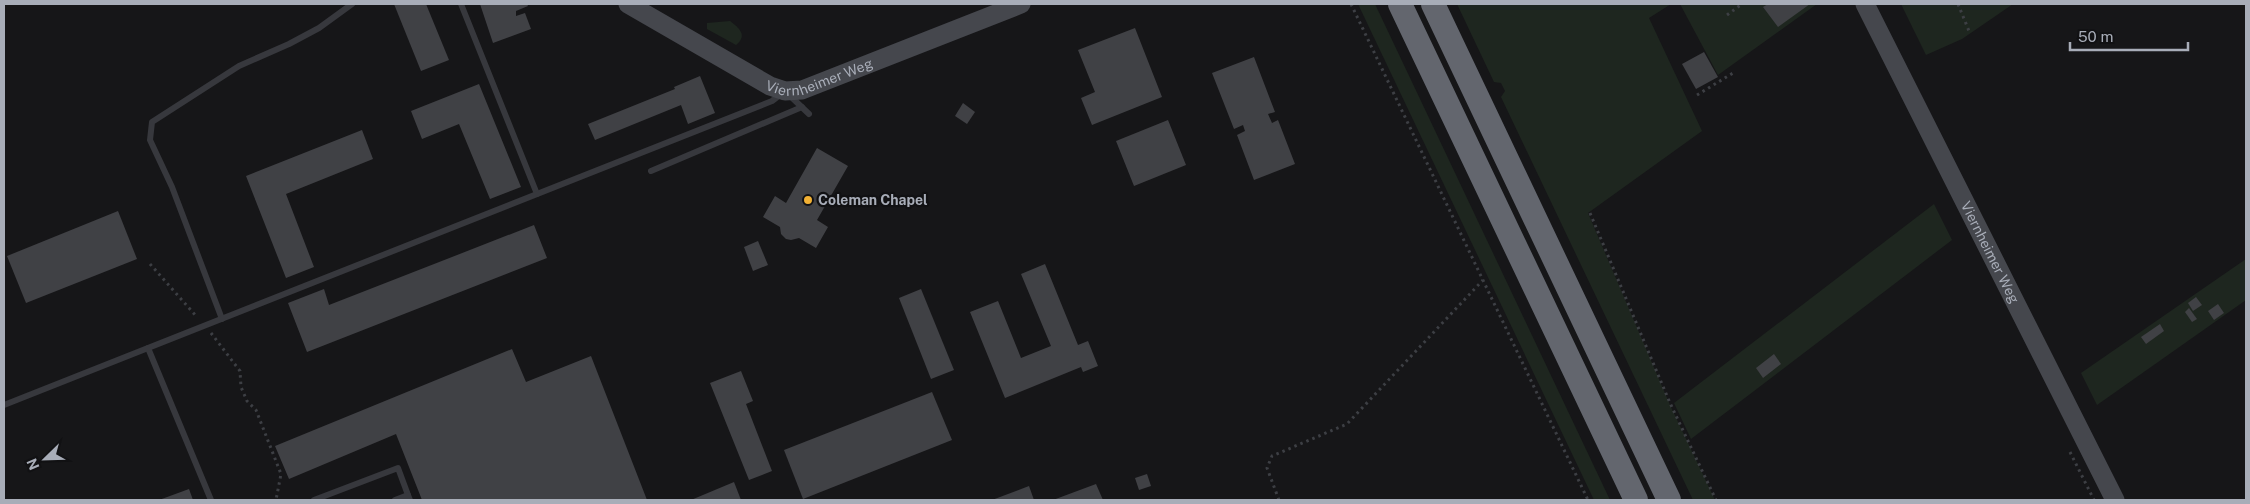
<svg xmlns="http://www.w3.org/2000/svg" width="2250" height="504" viewBox="0 0 2250 504" font-family="'Public Sans',sans-serif">
  <rect width="100%" height="100%" fill="#161618"/>
  <!-- green -->
  <g fill="#1e261f">
    <path d="M1358 4H1375L1610 500H1594Z"/>
    <path d="M1457 4H1671L1649 18 1702 131 1588 213 1670 405 1715 500H1693L1501 97 1505 91 1501 83 1494 82Z"/>
    <path d="M1680 4H1817L1718 75Z"/>
    <path d="M1901 4H2013L1962 39 1926 55Z"/>
    <path d="M730 21C739 28 748 35 736 45L707 29V23Z"/>
    <path d="M1934 204 1952 240 1691 439 1674 403Z"/>
    <path d="M2246 259V300L2097 405 2081 373Z"/>
  </g>
  <!-- building -->
  <g fill="#404145">
    <path d="M394 4H426L449 60 421 71Z"/>
    <path d="M480 4H527L528 6 516 11V16L525 13 531 29 493 43Z"/>
    <path d="M1768 4H1810L1778 27 1763 7Z"/>
    <path d="M1135 28 1162 97 1092 125 1081 98 1095 92 1078 50Z"/>
    <path d="M1704 52 1718 77 1696 89 1682 64Z"/>
    <path d="M1254 57 1275 112 1268 114 1272 123 1278 120 1295 164 1254 180 1237 135 1245 131 1243 125 1234 129 1212 73Z"/>
    <path d="M700 76 715 113 688 124 681 105 595 140 588 124 675 89 674 87Z"/>
    <path d="M479 84 521 187 490 199 459 124 422 139 411 111Z"/>
    <path d="M963 103 975 112 967 124 955 116Z"/>
    <path d="M1168 120 1186 165 1134 186 1116 141Z"/>
    <path d="M362 130 373 159 286 194 314 267 286 278 246 176Z"/>
    <path d="M817 148 848 166 817 220 828 227 816 248 799 238 791 240 786 239 781 234 780 227 763 217 775 196 786 203Z"/>
    <path d="M118 211 137 259 26 303 7 256Z"/>
    <path d="M534 225 547 258 307 352 288 303 324 289 329 305Z"/>
    <path d="M758 241 768 265 753 271 744 247Z"/>
    <path d="M1045 264 1078 345 1088 341 1098 366 1083 372 1081 367 1005 398 970 312 998 301 1021 358 1051 346 1021 274Z"/>
    <path d="M921 289 954 370 931 379 899 298Z"/>
    <path d="M2196 297 2202 305 2193 311 2188 303Z"/>
    <path d="M2218 304 2224 313 2214 320 2208 311Z"/>
    <path d="M2189 308 2197 319 2192 322 2185 312Z"/>
    <path d="M2160 324 2164 331 2146 344 2141 337Z"/>
    <path d="M512 349 526 382 591 356 647 500H422L396 434 289 479 275 446Z"/>
    <path d="M1774 354 1781 364 1763 378 1756 368Z"/>
    <path d="M741 371 753 401 746 404 772 471 749 480 710 383Z"/>
    <path d="M932 392 952 440 803 499 784 450Z"/>
    <path d="M1147 474 1151 486 1139 490 1135 478Z"/>
    <path d="M734 482 741 500H691Z"/>
    <path d="M1096 484 1103 500H1053Z"/>
    <path d="M1029 486 1034 500H992Z"/>
    <path d="M189 489 193 500H159Z"/>
  </g>
  <g fill="none" stroke-linecap="round" stroke-linejoin="round">
    <!-- path -->
    <g stroke="#3d3f44" stroke-width="3" stroke-dasharray="2.5 4" stroke-linecap="butt">
      <path d="M1351 4 1588 500"/>
      <path d="M1958 4 1969 31"/>
      <path d="M1727 15 1742 4"/>
      <path d="M1697 95 1733 73"/>
      <path d="M1590 213 1670 403 1716 500"/>
      <path d="M150 264 197 317"/>
      <path d="M211 333 240 371 241 387 247 401 256 410 281 474 276 500"/>
      <path d="M2070 452 2094 500"/>
      <path d="M1279 500 1267 468 1272 456 1347 424 1483 280"/>
    </g>
    <!-- lane -->
    <g stroke="#37383d" stroke-width="6">
      <path d="M461 4 537 194"/>
      <path d="M651 171 802 107"/>
      <path d="M222 319 172 187 150 140 152 122 239 66 289 44 319 28 352 4"/>
      <path d="M148 348 211 500"/>
      <path d="M4 405 772 101 785 91 809 114"/>
      <path d="M314 500 398 468 408 495"/>
      <path d="M395 500 408 495 410 500"/>
    </g>
    <!-- secondary -->
    <g stroke="#45474d" stroke-width="19">
      <path id="s1" d="M628 4 770 86 785 91 802 90 1021 4"/>
      <path id="s2" d="M1865 4 2115 500"/>
    </g>
    <!-- highway -->
    <g stroke="#63666e" stroke-width="24">
      <path d="M1400 4 1636 500"/>
      <path d="M1433 4 1669 500"/>
    </g>
  </g>
  <!-- markers -->
  <circle fill="#f2b134" stroke="#111113" stroke-width="2" cx="808" cy="200" r="5"/>
  <g text-anchor="middle" dominant-baseline="central" stroke-width="4.5" stroke-linejoin="round" paint-order="stroke">
    <!-- street labels -->
    <g font-size="14" fill="#a8adb8" stroke="#111113">
      <text stroke="none"><textPath href="#s1" startOffset="216">Viernheimer Weg</textPath></text>
      <text stroke="none"><textPath href="#s2" startOffset="278">Viernheimer Weg</textPath></text>
    </g>
    <!-- poi labels -->
    <g font-size="14" font-weight="bold" fill="#a8adb8" stroke="#111113" text-anchor="start">
      <text x="818" y="200">Coleman Chapel</text>
    </g>
  </g>
  <!-- border -->
  <rect width="2250" height="504" fill="none" stroke="#a8adb8" stroke-width="10"/>
  <!-- north arrow -->
  <g transform="translate(45 459) rotate(247)" stroke="#111113" stroke-width="4" paint-order="stroke">
  <path d="M0-4L9 19L0 12L-9 19Z" fill="#a8adb8"/>
  <text y="-8" font-size="14" font-weight="bold" text-anchor="middle" fill="#a8adb8">N</text>
  </g>
  <!-- scale -->
  <path d="M2070 42v8h118v-8" fill="none" stroke="#a8adb8" stroke-width="2.5"/>
  <text x="2078" y="42" font-size="15" fill="#a8adb8" stroke="#111113" stroke-width="4" paint-order="stroke">50 m</text>
</svg>
